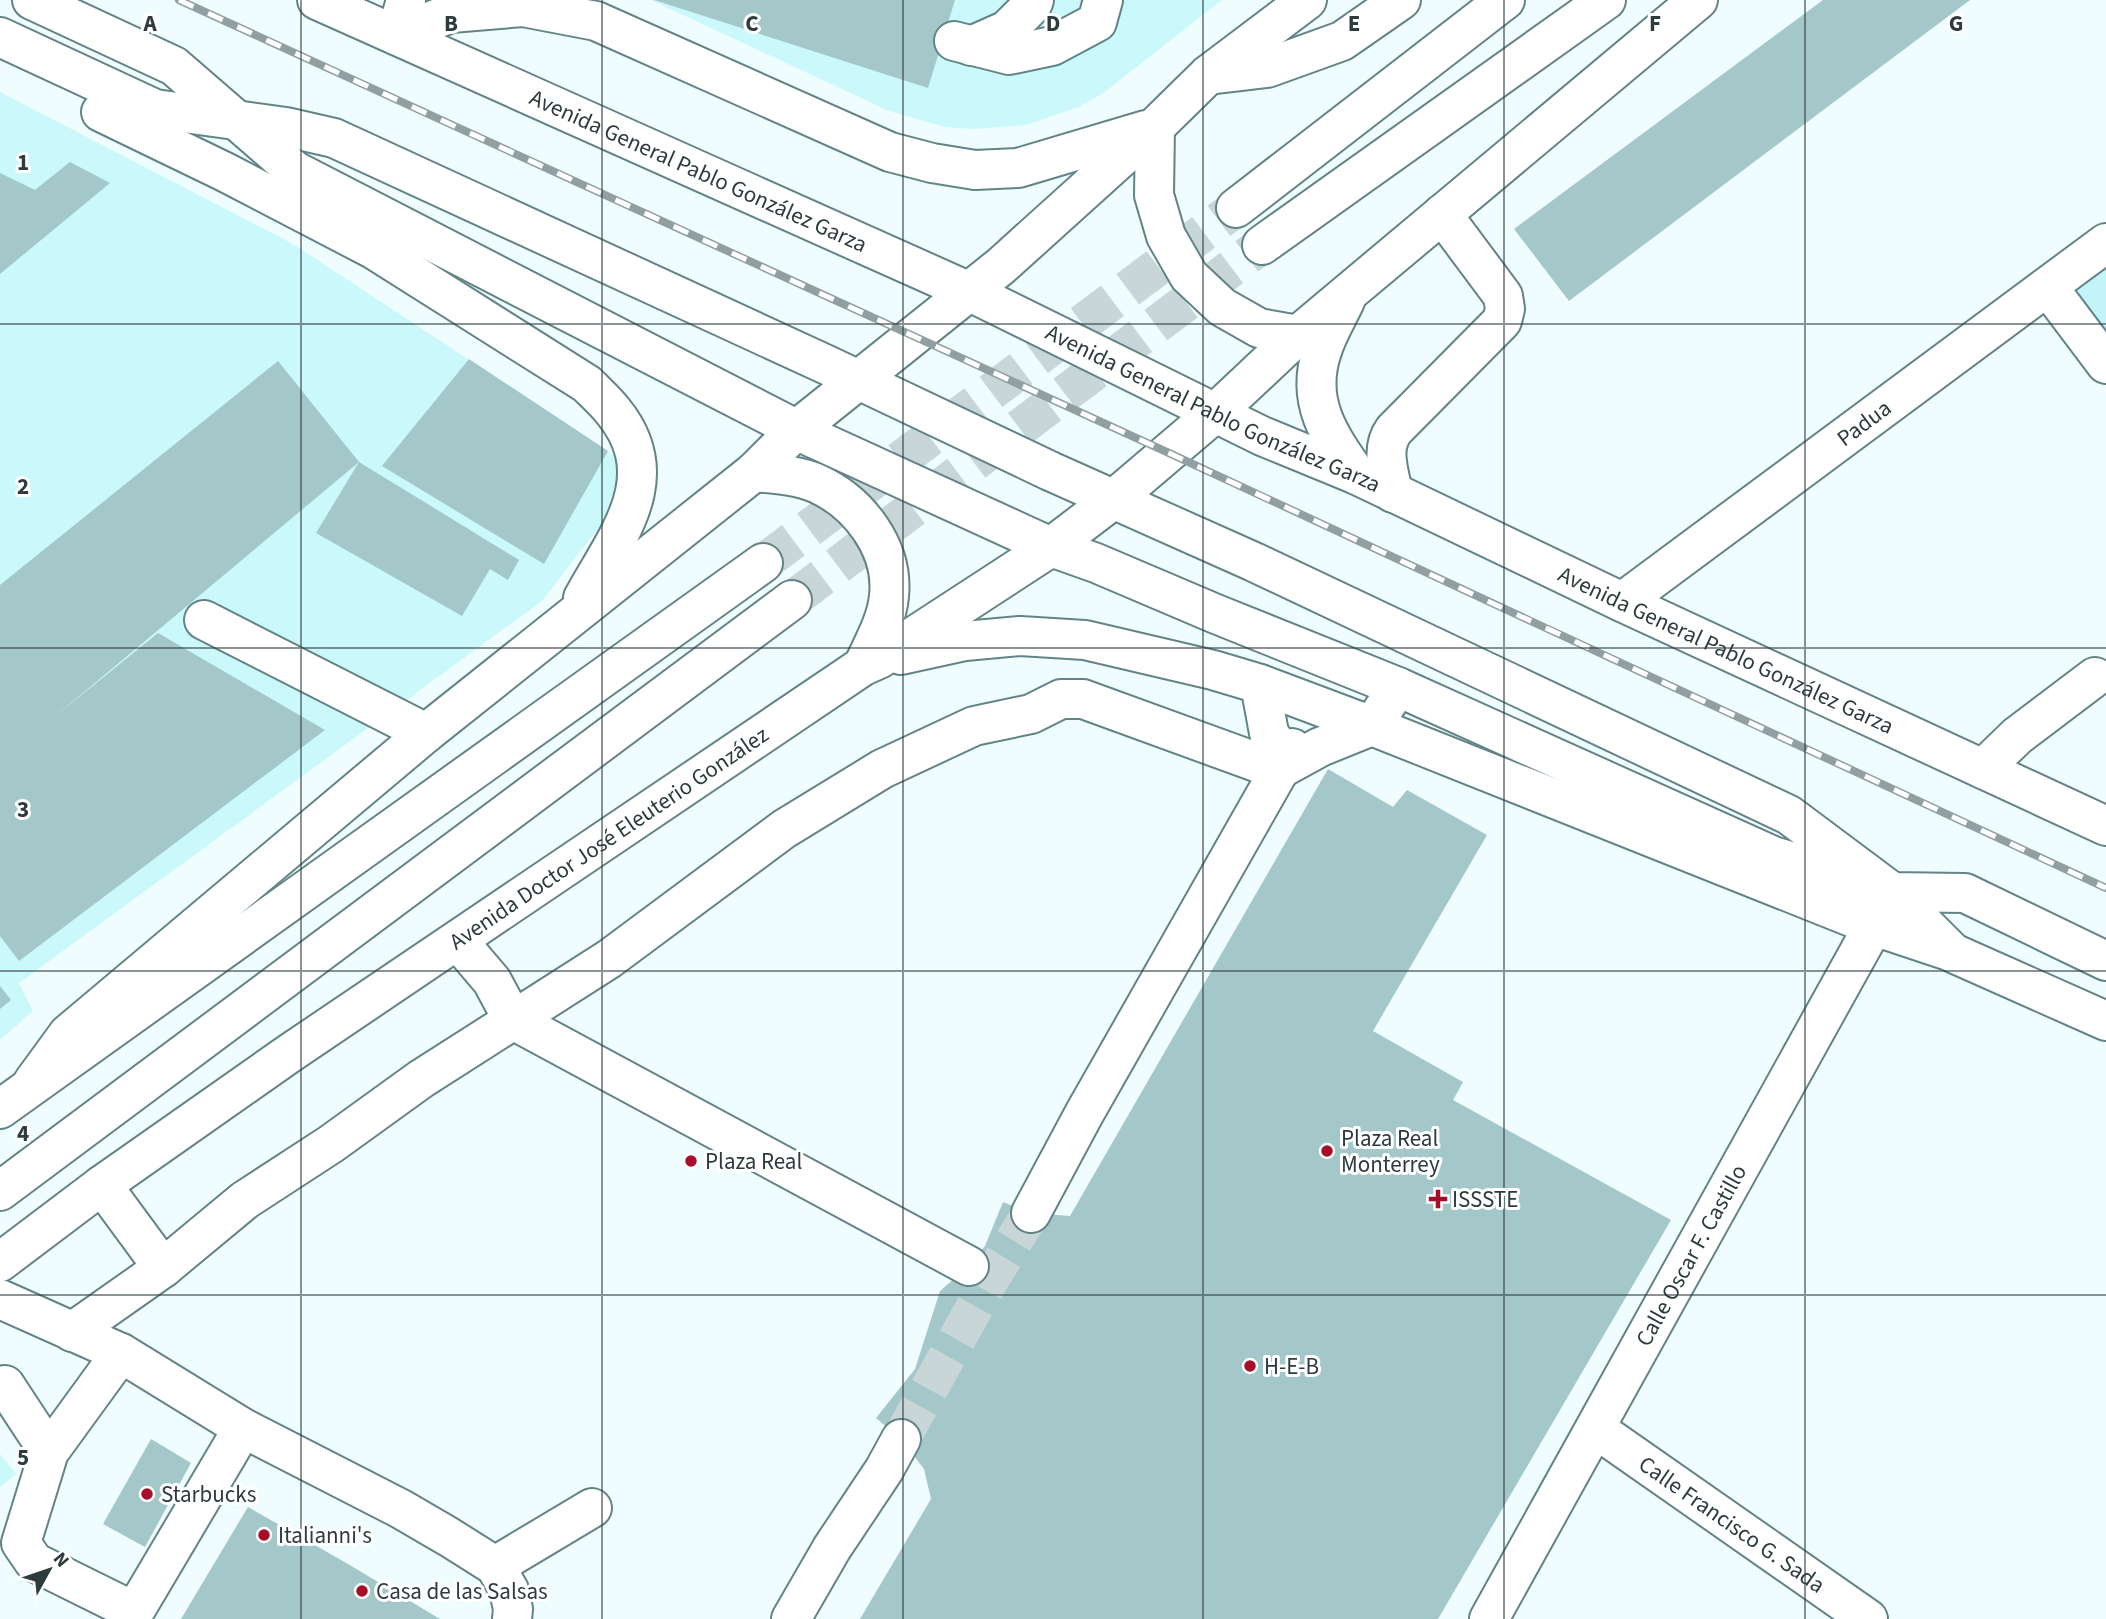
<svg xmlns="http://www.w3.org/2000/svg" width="2106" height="1619" viewBox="0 0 2106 1619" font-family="'Source Sans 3',sans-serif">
  <rect width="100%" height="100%" fill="#effdfe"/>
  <!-- built -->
  <g fill="#caf8fb">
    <path d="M651 0H1222L1102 94 1078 107 1027 125 974 129 945 127 889 111Z"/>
    <path d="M0 92 293 244 623 461 603 522 542 601 19 983 33 1011 0 1040Z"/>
    <path d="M0 1454 16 1474 0 1487Z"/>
  </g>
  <!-- green -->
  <path fill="#c3f4f7" d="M2106 261V348L2062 293Z"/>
  <!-- building -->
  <g fill="#a4c7c9">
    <path d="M654 0H955L928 88Z"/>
    <path d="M1823 0H1970L1569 301 1514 229Z"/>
    <path d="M70 162 110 183 0 274V173L35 190Z"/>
    <path d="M469 359 608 451 544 564 382 466Z"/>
    <path d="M278 361 359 462 519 560 508 580 490 569 462 616 316 533 359 462 53 718 158 633 325 730 19 961 0 936V585Z"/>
    <path d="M1328 769 1393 807 1407 790 1487 835 1373 1031 1463 1082 1453 1100 1671 1220 1438 1619H860L931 1499 924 1469 901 1439 876 1418 915 1369 940 1291 969 1266 985 1246 1003 1202 1031 1213 1070 1216Z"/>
    <path d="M0 986 11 1000 0 1009Z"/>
    <path d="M151 1439 191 1463 145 1547 103 1524Z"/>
    <path d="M248 1507 348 1564 440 1619H181Z"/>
  </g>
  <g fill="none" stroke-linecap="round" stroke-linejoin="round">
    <!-- minor-tunnel -->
    <path stroke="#c8d6d7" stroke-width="38" stroke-dasharray="38 19" stroke-linecap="butt" d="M901 1439 991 1278 1031 1213"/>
    <!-- highway-tunnel -->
    <g stroke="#c8d6d7" stroke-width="38" stroke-dasharray="38 19" stroke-linecap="butt">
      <path d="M763 563 1236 208"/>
      <path d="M792 600 1262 245"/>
    </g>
    <!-- minor casing -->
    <g stroke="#638486" stroke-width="42">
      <g id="minor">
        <path d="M396 35 406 0"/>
        <path d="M954 41 1009 55 1052 46 1097 22 1103 0"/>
        <path d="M971 46 1007 30 1032 5 1034 0"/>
        <path d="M2048 287 2106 364"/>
        <path d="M1393 493C1389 471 1380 449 1394 430L1502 321 1505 309 1503 296 1442 214"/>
        <path id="s1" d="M1622 602 2106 243"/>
        <path d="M204 620 426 733"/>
        <path d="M1260 684 1269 733 1285 758"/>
        <path d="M1983 769 2017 736 2095 677"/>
        <path d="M458 941 492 981 513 1020 969 1266"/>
        <path d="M102 1185 163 1268"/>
        <path d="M1031 1213 1084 1114 1292 748"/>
        <path d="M0 1299 121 1353 243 1428 401 1509 449 1537 495 1566 509 1590 513 1609 512 1619"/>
        <path d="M72 1332 163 1268 245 1200 331 1144 421 1079 609 959 784 829 882 769 974 726 1031 714 1061 699H1083L1278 770 1320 747 1372 726 1398 687"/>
        <path d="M121 1353 49 1452 21 1543 34 1562 133 1611"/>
        <path d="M5 1385 49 1452"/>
        <path id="s2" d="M1596 1429 1868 1619"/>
        <path d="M495 1566 592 1508"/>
        <path d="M130 1619 243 1428"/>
        <path d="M791 1619 832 1548 884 1470 901 1439"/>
        <path id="s3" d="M1489 1619 1889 898"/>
      </g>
    </g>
    <!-- major casing -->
    <g stroke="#638486" stroke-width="42">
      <g id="major">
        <path d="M32 0 174 66 295 171 813 438 1051 547 1096 563 1216 614 1398 687 1773 856 1892 892 1965 893 2106 961"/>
        <path id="s4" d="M317 0 970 292 1262 436 1357 475 1622 602 2106 826"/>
        <path d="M396 35 451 13 523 7 596 21 890 152 932 163 975 170 1018 168 1146 130"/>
        <path d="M0 37 155 109 286 127 334 138 827 365 1050 471 1254 562 1789 815 1892 892 1953 953 2106 1021"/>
        <path d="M101 112 225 172 373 249 587 384C596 393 606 402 613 411 668 478 616 537 583 598"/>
        <path d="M1155 127 1154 195 1166 236 1189 276 1222 307 1259 328 1298 335"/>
        <path d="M1345 301C1337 318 1327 334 1322 351 1305 401 1329 436 1357 475"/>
        <path d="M754 472C775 474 798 475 818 484 859 503 894 548 889 596 887 620 873 644 863 666"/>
        <path d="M901 655 965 641 1020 636 1085 640 1213 670 1260 684 1372 726 1874 926 1946 950"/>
        <path d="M33 1082 68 1034 426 733 754 472 796 430 1001 266 1155 127 1208 75 1307 0"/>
        <path id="s5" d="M0 1262 102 1185 290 1053 863 666 879 659 1051 547 1114 499 1215 413 1298 335 1698 0"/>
      </g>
    </g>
    <!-- highway casing -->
    <g stroke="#638486" stroke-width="42">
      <g id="highway">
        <path d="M1208 75 1267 68 1342 41 1401 0"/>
        <path d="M1236 208 1505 0"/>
        <path d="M1262 245 1606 0"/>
        <path d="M0 1109 763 563"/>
        <path d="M0 1191 792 600"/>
      </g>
    </g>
    <!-- minor -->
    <use href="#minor" stroke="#fff" stroke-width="38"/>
    <!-- major -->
    <use href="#major" stroke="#fff" stroke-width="38"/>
    <!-- highway -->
    <use href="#highway" stroke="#fff" stroke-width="38"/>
    <!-- rail casing -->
    <g stroke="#919fa0" stroke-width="8">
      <path id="rail" d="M179 0 1169 453 2106 888"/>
    </g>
    <!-- rail -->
    <use href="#rail" stroke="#fff" stroke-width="5" stroke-dasharray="16" stroke-linecap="butt"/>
  </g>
  <!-- grid -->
  <path fill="none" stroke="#2d3b3c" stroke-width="2" stroke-opacity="0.55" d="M301 0V1619M602 0V1619M903 0V1619M1203 0V1619M1504 0V1619M1805 0V1619M0 324H2106M0 648H2106M0 971H2106M0 1295H2106"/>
  <!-- markers -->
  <g fill="#a70e29" stroke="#fff" stroke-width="2.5">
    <circle cx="1327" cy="1151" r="7"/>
    <circle cx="691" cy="1161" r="7"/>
    <path d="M1434.5 1188.5h7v7h7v7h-7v7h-7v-7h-7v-7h7z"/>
    <circle cx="1250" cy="1366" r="7"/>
    <circle cx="147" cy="1494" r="7"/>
    <circle cx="264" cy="1535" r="7"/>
    <circle cx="362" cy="1591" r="7"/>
  </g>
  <g text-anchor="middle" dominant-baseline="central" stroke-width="6" stroke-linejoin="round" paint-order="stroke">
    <!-- street labels -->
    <g font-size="23" fill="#2d3b3c" stroke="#fff">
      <text stroke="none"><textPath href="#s4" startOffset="418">Avenida General Pablo González Garza</textPath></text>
      <text stroke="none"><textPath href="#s4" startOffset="985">Avenida General Pablo González Garza</textPath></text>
      <text stroke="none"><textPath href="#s1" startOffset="301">Padua</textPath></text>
      <text stroke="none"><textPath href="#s4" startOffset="1552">Avenida General Pablo González Garza</textPath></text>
      <text stroke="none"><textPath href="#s5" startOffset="742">Avenida Doctor José Eleuterio González</textPath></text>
      <text stroke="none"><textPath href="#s3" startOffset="416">Calle Oscar F. Castillo</textPath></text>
      <text stroke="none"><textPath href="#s2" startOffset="166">Calle Francisco G. Sada</textPath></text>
    </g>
    <!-- poi labels -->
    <g font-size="23" fill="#2d3b3c" stroke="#fff" text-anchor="start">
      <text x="1341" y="1138">Plaza Real<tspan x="1341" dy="26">Monterrey</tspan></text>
      <text x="705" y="1161">Plaza Real</text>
      <text x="1452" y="1199">ISSSTE</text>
      <text x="1264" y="1366">H-E-B</text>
      <text x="161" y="1494">Starbucks</text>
      <text x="278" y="1535">Italianni's</text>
      <text x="376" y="1591">Casa de las Salsas</text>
    </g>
  </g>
  <g font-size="23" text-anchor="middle" font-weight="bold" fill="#2d3b3c" stroke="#fff" stroke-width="6" stroke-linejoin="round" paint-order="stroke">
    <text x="150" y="31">A</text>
    <text x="451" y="31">B</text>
    <text x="752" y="31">C</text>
    <text x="1053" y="31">D</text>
    <text x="1354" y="31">E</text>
    <text x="1655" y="31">F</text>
    <text x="1956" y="31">G</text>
    <text x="23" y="170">1</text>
    <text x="23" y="494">2</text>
    <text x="23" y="817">3</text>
    <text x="23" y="1141">4</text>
    <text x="23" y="1465">5</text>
  </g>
  <!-- north arrow -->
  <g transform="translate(49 1570) rotate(50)" stroke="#ffffff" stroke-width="5" paint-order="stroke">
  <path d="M0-5L12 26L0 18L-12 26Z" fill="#2d3b3c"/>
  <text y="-10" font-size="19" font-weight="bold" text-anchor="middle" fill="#2d3b3c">N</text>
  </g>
</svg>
